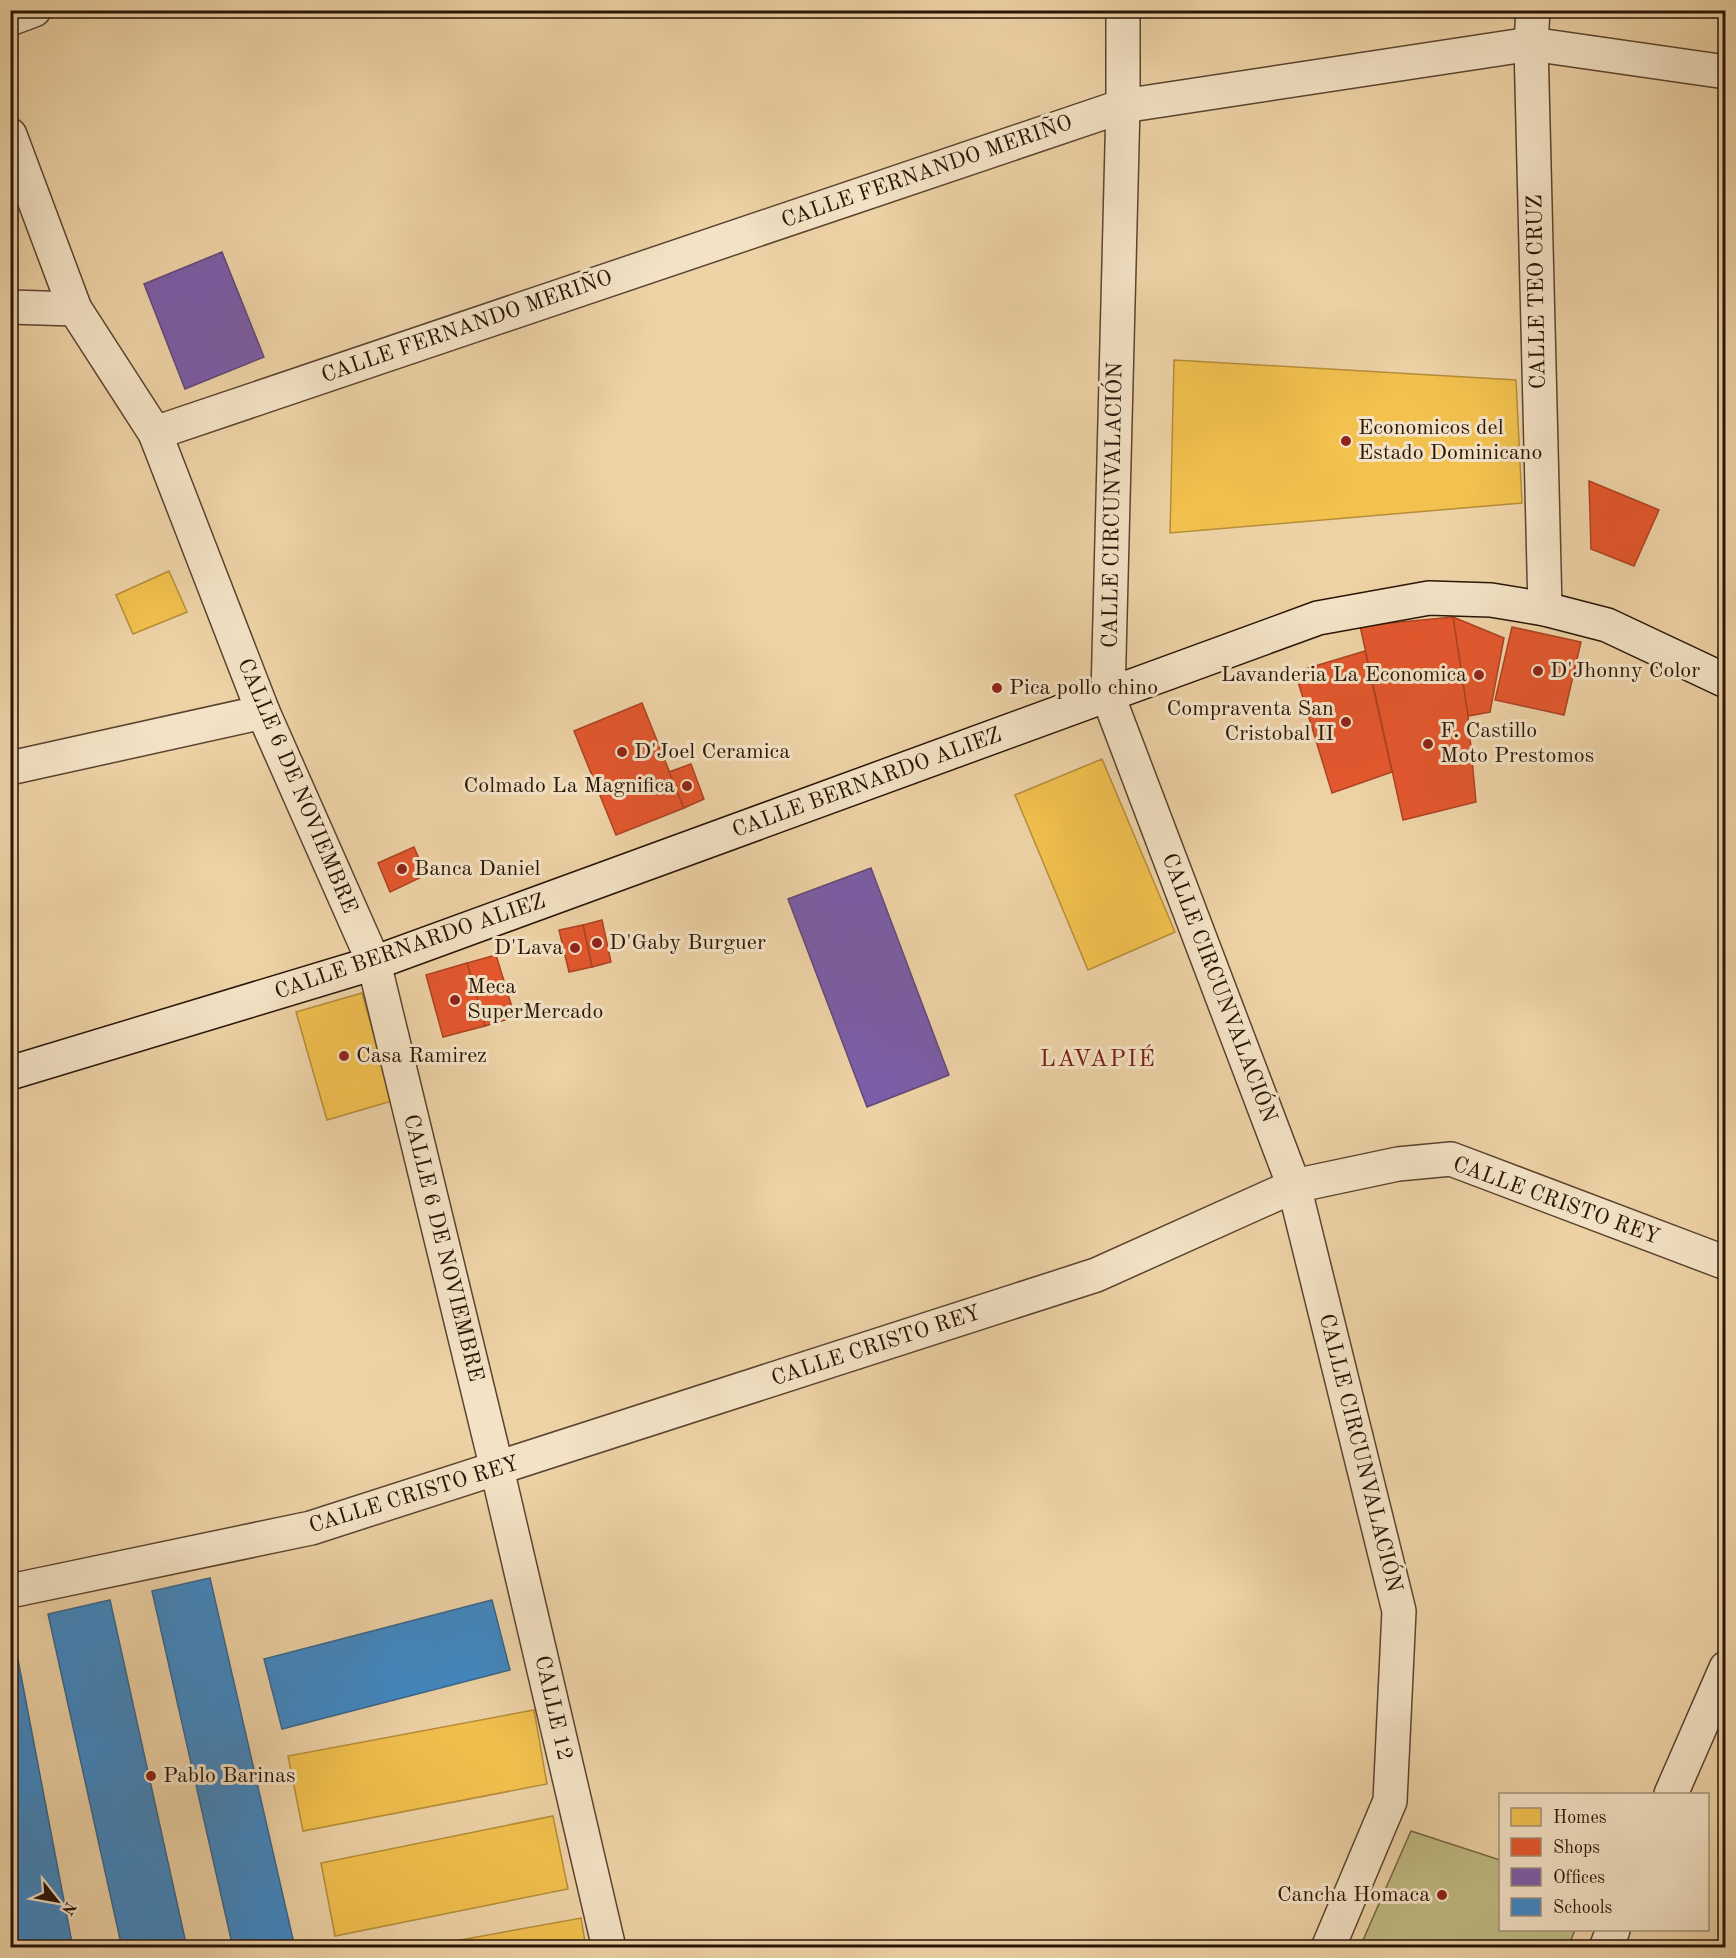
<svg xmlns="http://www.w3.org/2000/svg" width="1736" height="1958" viewBox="0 0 1736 1958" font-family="'Old Standard TT',serif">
  <rect width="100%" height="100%" fill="#edd2a6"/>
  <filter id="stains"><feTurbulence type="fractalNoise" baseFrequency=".00333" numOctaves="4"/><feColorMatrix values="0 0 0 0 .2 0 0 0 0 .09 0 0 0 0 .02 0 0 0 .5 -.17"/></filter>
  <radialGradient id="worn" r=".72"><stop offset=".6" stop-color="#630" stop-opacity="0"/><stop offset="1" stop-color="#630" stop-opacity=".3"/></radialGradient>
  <!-- green -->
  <path fill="#bfba82" stroke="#746844" stroke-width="1.5" d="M1411 1831 1500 1860V1930H1575L1568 1947H1360Z"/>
  <!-- homes -->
  <g fill="#f2c14e" stroke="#b68d39" stroke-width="1.5">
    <path d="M1174 360 1516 380 1522 503 1170 533Z"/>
    <path d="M169 571 187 612 133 634 116 595Z"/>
    <path d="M1102 759 1175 932 1088 970 1015 795Z"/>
    <path d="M362 993 392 1101 327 1120 296 1012Z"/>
    <path d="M534 1710 547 1784 303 1831 288 1756Z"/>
    <path d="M553 1816 568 1889 335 1936 321 1863Z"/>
    <path d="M581 1918 586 1948H422V1947Z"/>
  </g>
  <!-- shops -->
  <g fill="#e4572e" stroke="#ac4322" stroke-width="1.5">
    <path d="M1589 481 1659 510 1634 566 1591 549Z"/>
    <path d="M1453 617 1504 638 1490 712 1468 716Z"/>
    <path d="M1453 617 1468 716 1476 802 1403 820 1360 626Z"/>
    <path d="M1512 627 1581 642 1564 715 1495 700Z"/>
    <path d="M1365 651 1392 772 1332 793 1295 672Z"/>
    <path d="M642 703 684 808 616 835 574 731Z"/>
    <path d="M691 764 704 799 684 808 669 772Z"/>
    <path d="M414 847 426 875 390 892 378 863Z"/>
    <path d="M602 920 611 962 592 967 583 925Z"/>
    <path d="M583 925 592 967 569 972 559 930Z"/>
    <path d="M496 955 515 1017 485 1026 467 963Z"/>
    <path d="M467 963 485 1026 443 1037 426 975Z"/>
  </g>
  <!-- offices -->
  <g fill="#7b5ea7" stroke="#634877" stroke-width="1.5">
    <path d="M222 252 264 357 185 389 144 284Z"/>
    <path d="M871 868 949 1075 867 1107 788 899Z"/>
  </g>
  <!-- schools -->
  <g fill="#3f88c5" stroke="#39668c" stroke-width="1.5">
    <path d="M210 1578 295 1948H233L152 1591Z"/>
    <path d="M110 1600 187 1948H122L48 1614Z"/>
    <path d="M492 1600 510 1670 282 1729 264 1659Z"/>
    <path d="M11 1623 73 1948H10Z"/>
  </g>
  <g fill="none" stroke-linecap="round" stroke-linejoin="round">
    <!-- street casing -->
    <g stroke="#5b442f" stroke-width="36">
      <g id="street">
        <path d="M1123 10V106L1108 696 1294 1186 1399 1611 1390 1801 1328 1948"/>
        <path d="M1533 10 1531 44 1545 609"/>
        <path d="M10 19 34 10"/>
        <path d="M10 135 75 309 155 433 263 712 374 963 497 1469 609 1948"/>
        <path d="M10 307 75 309"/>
        <path d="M155 433 1123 106 1531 44 1726 72"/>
        <path d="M10 768 263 712"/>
        <path d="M10 1591 311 1528 1096 1275 1294 1186 1398 1164 1451 1159 1726 1263"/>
        <path d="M1671 1794 1726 1668"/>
        <path d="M1606 1948 1613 1930"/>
      </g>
    </g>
    <!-- secondary casing -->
    <g stroke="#2a1507" stroke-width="36">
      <path id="secondary" d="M10 1073 374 963 1318 618 1429 598 1491 600 1545 609 1607 625 1726 681"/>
    </g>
    <!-- street -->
    <use href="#street" stroke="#f3e2c5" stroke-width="33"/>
    <!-- secondary -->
    <use href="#secondary" stroke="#f3e2c5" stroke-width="33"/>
  </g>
  <!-- markers -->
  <g fill="#8f2418" stroke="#f3e2c5" stroke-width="2">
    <circle cx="1346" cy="441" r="6"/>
    <circle cx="1538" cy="671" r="6"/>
    <circle cx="1479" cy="675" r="6"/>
    <circle cx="997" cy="688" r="6"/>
    <circle cx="1346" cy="722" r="6"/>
    <circle cx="1428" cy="744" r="6"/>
    <circle cx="622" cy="752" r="6"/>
    <circle cx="687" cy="786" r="6"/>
    <circle cx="402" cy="869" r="6"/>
    <circle cx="597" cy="943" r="6"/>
    <circle cx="575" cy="948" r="6"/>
    <circle cx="455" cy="1000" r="6"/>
    <circle cx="344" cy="1056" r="6"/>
    <circle cx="151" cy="1776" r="6"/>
    <circle cx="1442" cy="1895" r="6"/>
  </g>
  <g text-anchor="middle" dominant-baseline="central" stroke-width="6" stroke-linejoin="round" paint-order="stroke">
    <!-- street labels -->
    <g font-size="22" fill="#2a1507" stroke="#f3e2c5">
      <text transform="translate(927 172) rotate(-19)">CALLE FERNANDO MERIÑO</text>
      <text transform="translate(1537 292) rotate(-91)">CALLE TEO CRUZ</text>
      <text transform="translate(467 327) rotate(-19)">CALLE FERNANDO MERIÑO</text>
      <text transform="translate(1113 505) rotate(-89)">CALLE CIRCUNVALACIÓN</text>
      <text transform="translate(867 783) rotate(-20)">CALLE BERNARDO ALIEZ</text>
      <text transform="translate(297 786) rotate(67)">CALLE 6 DE NOVIEMBRE</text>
      <text transform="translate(410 947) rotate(-19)">CALLE BERNARDO ALIEZ</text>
      <text transform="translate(1219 988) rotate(69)">CALLE CIRCUNVALACIÓN</text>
      <text transform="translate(1556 1201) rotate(20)">CALLE CRISTO REY</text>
      <text transform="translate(443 1248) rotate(76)">CALLE 6 DE NOVIEMBRE</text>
      <text transform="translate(876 1346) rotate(-18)">CALLE CRISTO REY</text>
      <text transform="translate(1360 1453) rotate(76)">CALLE CIRCUNVALACIÓN</text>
      <text transform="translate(414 1495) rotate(-17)">CALLE CRISTO REY</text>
      <text transform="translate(553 1708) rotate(77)">CALLE 12</text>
    </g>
    <!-- poi labels -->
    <g font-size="22" fill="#2a1507" stroke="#f3e2c5" text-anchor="start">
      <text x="1358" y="428">Economicos del<tspan x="1358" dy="25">Estado Dominicano</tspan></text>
      <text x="1550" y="671">D'Jhonny Color</text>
      <text x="1467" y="675" text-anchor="end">Lavanderia La Economica</text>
      <text x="1009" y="688">Pica pollo chino</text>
      <text x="1334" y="709" text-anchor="end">Compraventa San<tspan x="1334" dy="25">Cristobal II</tspan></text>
      <text x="1440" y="731">F. Castillo<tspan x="1440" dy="25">Moto Prestomos</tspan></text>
      <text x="634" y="752">D'Joel Ceramica</text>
      <text x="675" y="786" text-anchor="end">Colmado La Magnifica</text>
      <text x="414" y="869">Banca Daniel</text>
      <text x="609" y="943">D'Gaby Burguer</text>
      <text x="563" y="948" text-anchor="end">D'Lava</text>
      <text x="467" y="987">Meca<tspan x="467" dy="25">SuperMercado</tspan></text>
      <text x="356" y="1056">Casa Ramirez</text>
      <text x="163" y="1776">Pablo Barinas</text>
      <text x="1430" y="1895" text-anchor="end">Cancha Homaca</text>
    </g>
    <!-- neighbourhood labels -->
    <g font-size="24" letter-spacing="1.5" fill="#7a1f14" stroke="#f3e2c5">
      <text x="1098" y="1060">LAVAPIÉ</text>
    </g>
  </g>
  <!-- margin -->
  <rect width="1736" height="1958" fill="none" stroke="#edd2a6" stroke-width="36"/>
  <rect x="12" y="12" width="1712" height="1934" fill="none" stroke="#2a1507" stroke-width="3"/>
  <rect x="18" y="18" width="1700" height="1922" fill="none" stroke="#2a1507" stroke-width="1.5"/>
  <!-- legend -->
  <rect x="1499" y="1793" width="210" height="138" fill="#f3e2c5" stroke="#a39079" stroke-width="1.5"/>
  <rect x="1511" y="1808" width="30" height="18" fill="#f2c14e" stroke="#a39079" stroke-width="1.5"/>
  <text x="1553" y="1823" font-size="18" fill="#2a1507">Homes</text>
  <rect x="1511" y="1838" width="30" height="18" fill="#e4572e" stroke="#a39079" stroke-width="1.5"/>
  <text x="1553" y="1853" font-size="18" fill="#2a1507">Shops</text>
  <rect x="1511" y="1868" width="30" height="18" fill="#7b5ea7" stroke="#a39079" stroke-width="1.5"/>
  <text x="1553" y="1883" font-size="18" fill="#2a1507">Offices</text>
  <rect x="1511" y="1898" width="30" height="18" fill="#3f88c5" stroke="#a39079" stroke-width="1.5"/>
  <text x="1553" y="1913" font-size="18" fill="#2a1507">Schools</text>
  <!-- north arrow -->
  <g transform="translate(57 1901) rotate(121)" stroke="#f3e2c5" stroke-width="4.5" paint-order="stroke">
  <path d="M0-4.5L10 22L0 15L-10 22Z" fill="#2a1507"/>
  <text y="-9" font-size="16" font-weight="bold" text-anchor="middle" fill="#2a1507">N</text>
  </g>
  <rect width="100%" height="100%" filter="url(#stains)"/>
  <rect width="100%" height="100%" fill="url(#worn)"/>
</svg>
